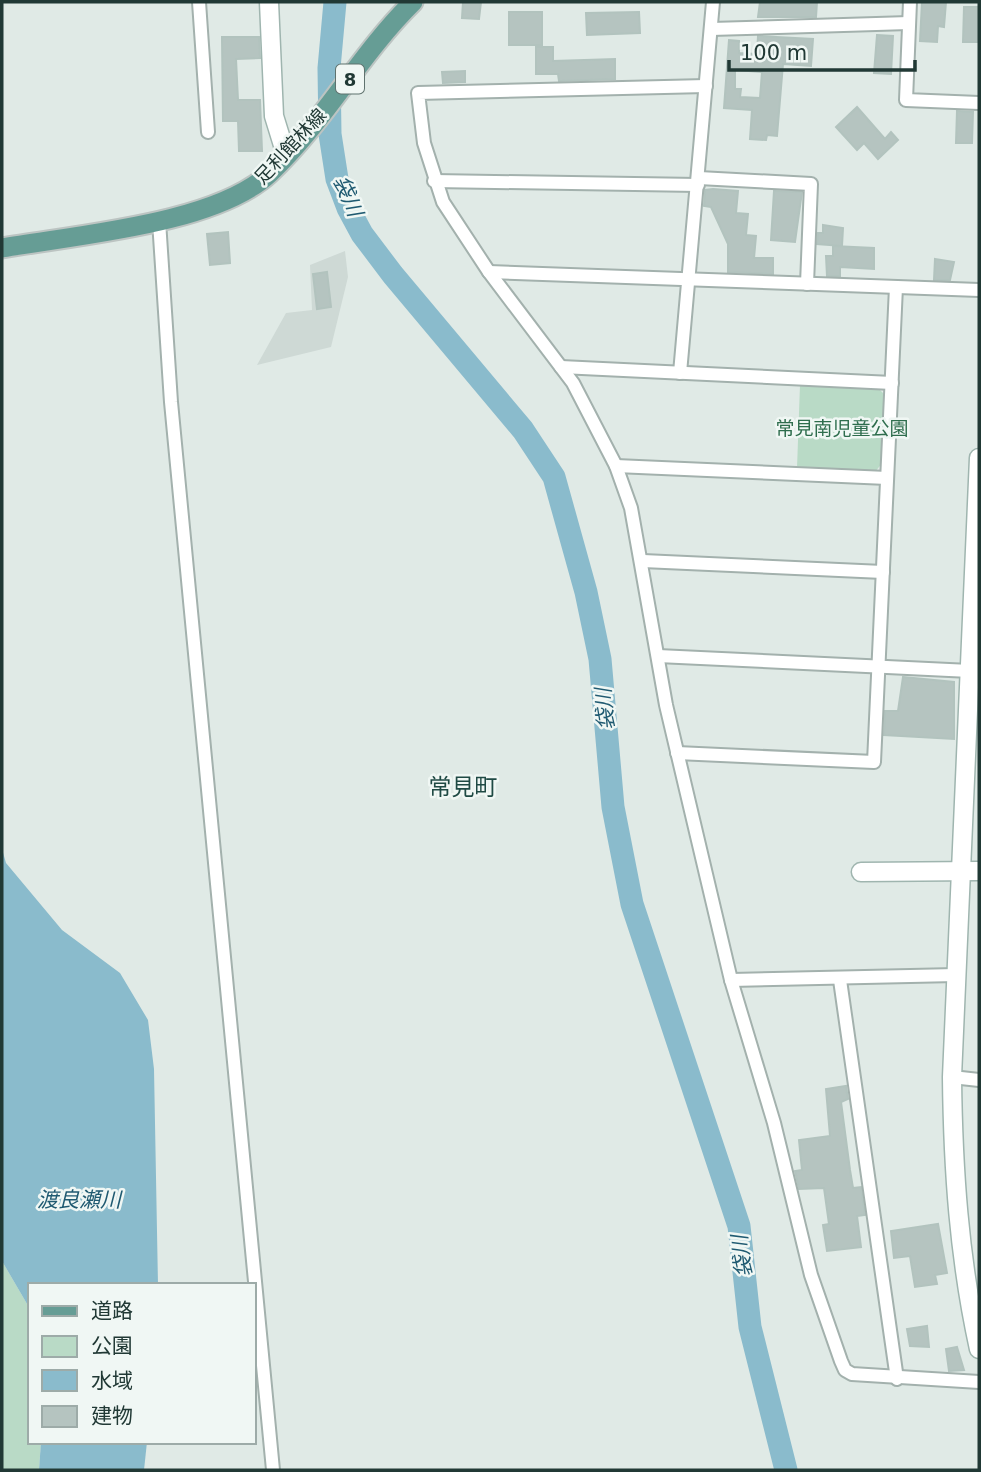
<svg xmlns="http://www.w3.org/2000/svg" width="981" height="1472" viewBox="0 0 981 1472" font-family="'DejaVu Sans','Noto Sans JP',sans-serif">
  <rect width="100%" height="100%" fill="#e0eae6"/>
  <!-- built -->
  <path fill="#ced9d5" d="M345 251 348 277 331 347 257 365 286 313 312 310 310 265Z"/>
  <!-- green -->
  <g fill="#b9dac6">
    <path d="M800 385 878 388 886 396 883 462 875 472 797 468Z"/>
    <path d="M2 1261 30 1309V1442H41L39 1470H2Z"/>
  </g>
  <!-- water -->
  <g fill="#8abbcc">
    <path d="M2 849 6 863 62 930 120 973 148 1020 154 1069 158 1285H30V1309L2 1261Z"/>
    <path d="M41 1442H147L144 1470H39Z"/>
  </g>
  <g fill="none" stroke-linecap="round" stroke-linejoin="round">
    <!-- river -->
    <path stroke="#8abbcc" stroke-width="23" d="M335 2 329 68 330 134 337 179 348 208 362 234 393 275 523 430 554 477 586 592 600 659 613 807 632 904 739 1226 750 1327 786 1470"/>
  </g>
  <!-- building -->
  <g fill="#b5c4c0" stroke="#b2c3be" stroke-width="2" fill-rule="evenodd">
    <path d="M463 2H481L479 19 462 18Z"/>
    <path d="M760 2H817L816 17H758Z"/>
    <path d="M922 2H946L944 27 938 26 937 42 920 41Z"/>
    <path d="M964 7H979V42H963Z"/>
    <rect x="509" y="12" width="33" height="33"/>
    <path d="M639 12 640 33 587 35 586 13Z"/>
    <path d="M877 35 893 36 891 74 874 73Z"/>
    <path d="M758 36 813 39 811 66 783 64 777 136 767 135 766 140 750 139 752 110 724 108 729 40 739 41V53L757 54ZM735 70 762 72 760 98 740 97 741 89H735Z"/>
    <path d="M222 37H259L260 58 236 59 238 100H260L262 151H239L238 121H223Z"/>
    <path d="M536 47H553V61L615 59V79L559 81 558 74H536Z"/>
    <path d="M465 71V82L443 83 442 72Z"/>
    <path d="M857 107 885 139 891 132 898 140 878 159 864 143 857 150 836 127Z"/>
    <path d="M957 111 973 112 972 143H956Z"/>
    <path d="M713 189 738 191 736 213 748 214 746 235 756 236 754 258H773V274L728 272V244L711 207 704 206 705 190Z"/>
    <path d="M774 191 802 192 795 242 771 240Z"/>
    <path d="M823 225 843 228 842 246 817 244 818 233H823Z"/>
    <path d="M228 232 230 263 210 265 207 234Z"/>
    <path d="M833 246 874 248V269L840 267V276H827L826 256H833Z"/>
    <path d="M935 259 954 262 950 280H934Z"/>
    <path d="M327 272 331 307 317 309 313 274Z"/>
    <path d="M903 677 954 682V739L884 735 885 711H898Z"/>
    <path d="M846 1086 848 1099 841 1102 850 1170 853 1188 861 1187 865 1215 857 1216 861 1247 827 1251 823 1225 829 1224 824 1188 799 1189 795 1171 802 1170 799 1140 830 1136 826 1089Z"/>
    <path d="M938 1224 947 1273 935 1275 937 1284 915 1287 910 1256 894 1258 891 1231Z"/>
    <path d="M927 1326 929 1347 910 1346 907 1329Z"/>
    <path d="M957 1347 964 1370 949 1371 946 1349Z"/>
  </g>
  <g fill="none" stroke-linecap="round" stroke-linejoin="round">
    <!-- street casing -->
    <g stroke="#a3b1ad" stroke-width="16">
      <g id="street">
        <path d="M199 2 208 132"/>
        <path d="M910 2 906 100 979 103"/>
        <path d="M711 29 909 23"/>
        <path d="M706 86 418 93 424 143 443 202 489 272 573 383 616 466 631 508 666 705 731 980 774 1123 811 1275 841 1361 845 1370 852 1374 979 1382"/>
        <path d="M699 178 811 184 807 284"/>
        <path d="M434 181 698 185"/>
        <path d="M159 221 171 402 273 1470"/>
        <path d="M489 272 979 290"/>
        <path d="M561 367 892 383"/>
        <path d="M680 373 713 2"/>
        <path d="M616 466 887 478"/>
        <path d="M643 561 883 572"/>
        <path d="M658 656 970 671"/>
        <path d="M677 753 874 762 896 287"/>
        <path d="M731 980 956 975"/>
        <path d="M840 980 897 1379"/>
        <path d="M952 1077 979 1080"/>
      </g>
    </g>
    <!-- secondary casing -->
    <g stroke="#9fb5af" stroke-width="21">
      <g id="secondary">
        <path d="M269 2 274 116 286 155"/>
        <path d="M979 458 952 1077C953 1169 959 1258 979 1349"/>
        <path d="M861 872 979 871"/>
      </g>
    </g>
    <!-- primary casing -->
    <g stroke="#bcc4c2" stroke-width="23">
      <path id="primary" d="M2 248C76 235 216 224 270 173 324 122 360 54 413 2"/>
    </g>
    <!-- street -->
    <use href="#street" stroke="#fff" stroke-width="12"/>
    <!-- secondary -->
    <use href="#secondary" stroke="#fff" stroke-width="18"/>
    <!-- primary -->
    <use href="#primary" stroke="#669d95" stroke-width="19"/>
  </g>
  <g text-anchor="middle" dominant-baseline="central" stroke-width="5" stroke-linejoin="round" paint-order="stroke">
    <!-- shield labels -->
    <rect fill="#f0f7f4" stroke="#5f726e" stroke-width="2" x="336" y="64.5" width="28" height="29" rx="5"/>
    <g font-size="18" font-weight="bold" fill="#213935">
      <text x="350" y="79">8</text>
    </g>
    <!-- street labels -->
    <g font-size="19" fill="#213935" stroke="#f0f7f4">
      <text transform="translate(290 146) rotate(-47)">足利館林線</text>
    </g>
    <!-- park labels -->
    <g font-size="19" fill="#2e6d4d" stroke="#f0f7f4">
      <text x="842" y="428">常見南児童公園</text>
    </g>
    <!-- water labels -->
    <g font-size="21" font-style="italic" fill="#1f5a71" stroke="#f0f7f4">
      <text transform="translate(348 196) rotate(67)">袋川</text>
      <text transform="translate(605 709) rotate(-95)">袋川</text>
      <text x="79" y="1200">渡良瀬川</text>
      <text transform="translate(742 1256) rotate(-97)">袋川</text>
    </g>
    <!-- quarter labels -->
    <g font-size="23" fill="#1f4a44" stroke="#f0f7f4">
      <text x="463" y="787">常見町</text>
    </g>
  </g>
  <!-- border -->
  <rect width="981" height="1472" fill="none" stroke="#213935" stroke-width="7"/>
  <!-- legend -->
  <rect x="28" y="1283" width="228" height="161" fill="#f0f7f4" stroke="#9daba8" stroke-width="2"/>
  <rect x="42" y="1306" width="35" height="10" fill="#669d95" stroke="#9daba8" stroke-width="2"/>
  <text x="91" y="1318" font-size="21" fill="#213935">道路</text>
  <rect x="42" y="1336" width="35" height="21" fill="#b9dac6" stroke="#9daba8" stroke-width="2"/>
  <text x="91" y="1353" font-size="21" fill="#213935">公園</text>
  <rect x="42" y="1370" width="35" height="21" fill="#8abbcc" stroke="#9daba8" stroke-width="2"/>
  <text x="91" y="1388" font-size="21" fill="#213935">水域</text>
  <rect x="42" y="1406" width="35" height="21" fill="#b5c4c0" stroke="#9daba8" stroke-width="2"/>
  <text x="91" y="1423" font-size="21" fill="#213935">建物</text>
  <!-- scale -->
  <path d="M729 60v10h186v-10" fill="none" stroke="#213935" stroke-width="3.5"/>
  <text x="740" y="60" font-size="21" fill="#213935" stroke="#f0f7f4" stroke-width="5" paint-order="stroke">100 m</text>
</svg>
